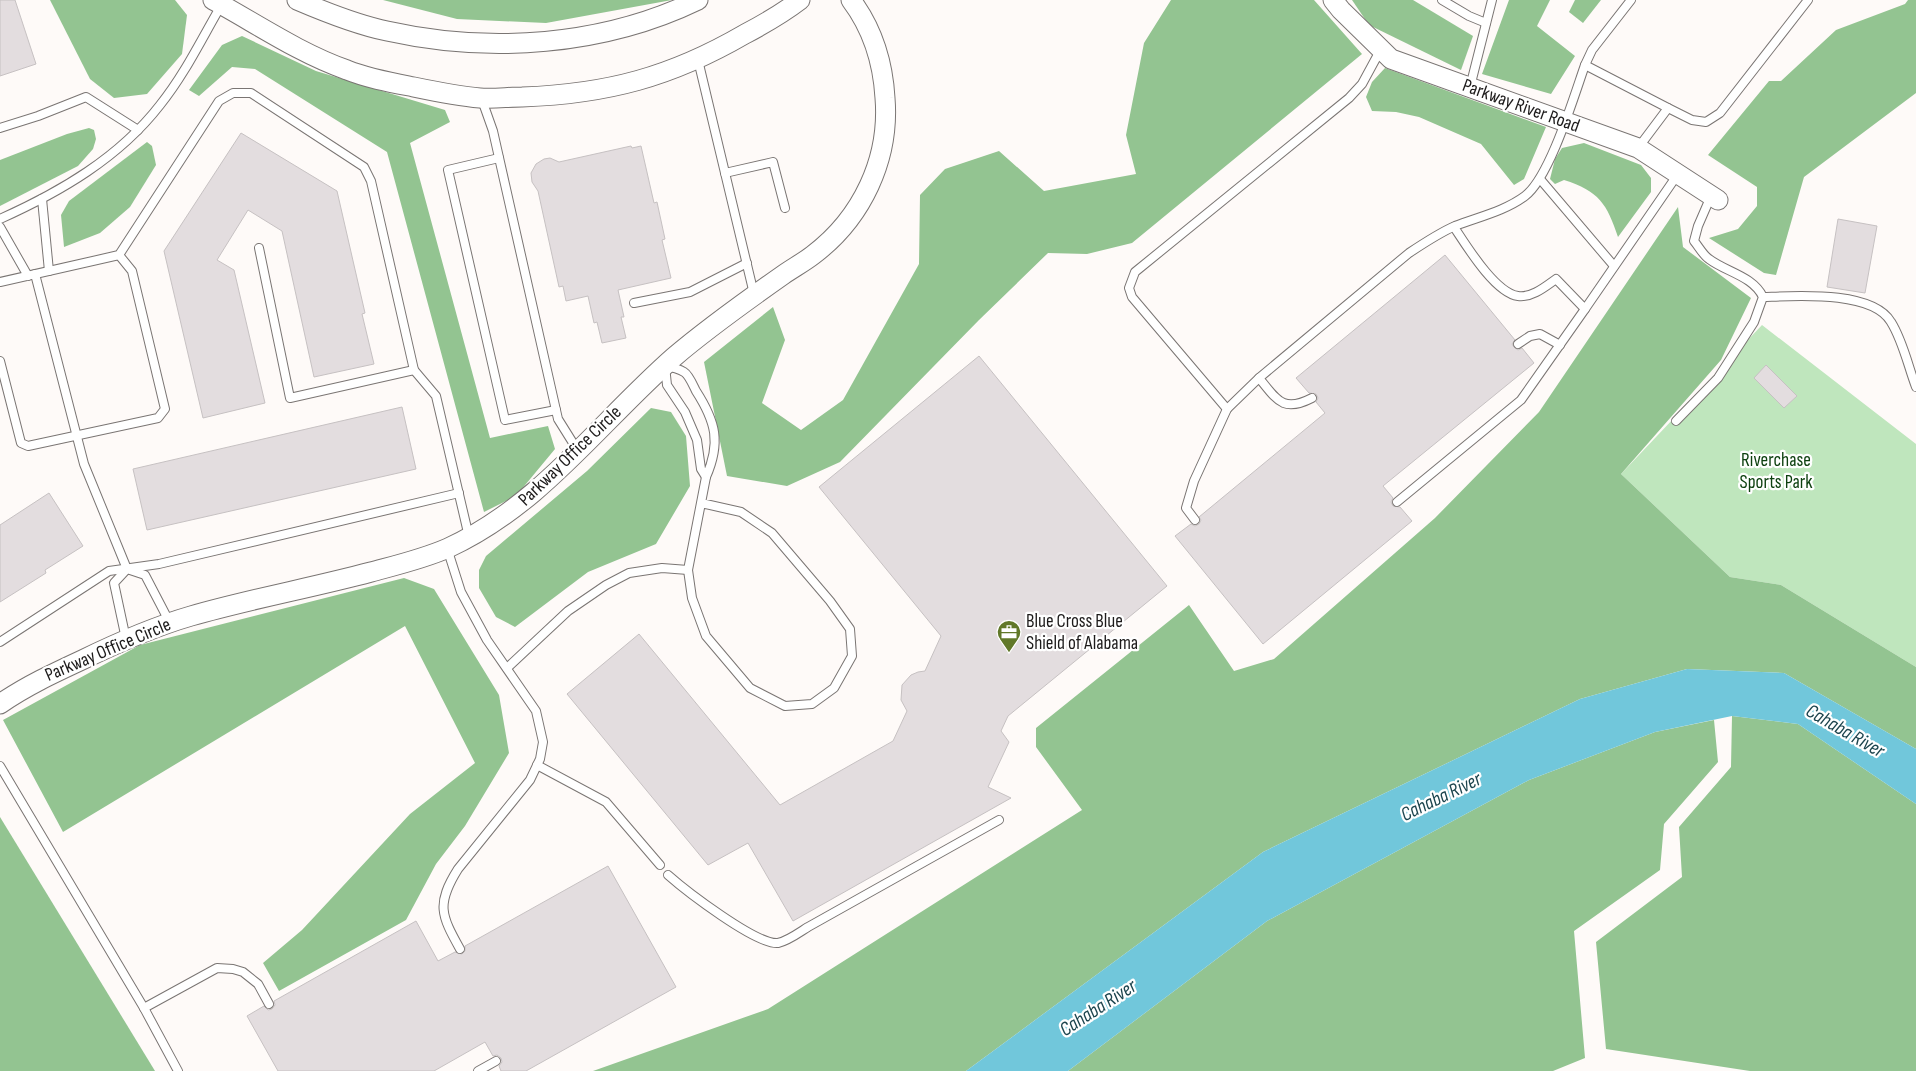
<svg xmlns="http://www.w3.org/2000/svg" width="1916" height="1071" viewBox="0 0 1916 1071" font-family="'Sofia Sans Condensed',sans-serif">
  <rect width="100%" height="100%" fill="#fefaf8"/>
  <!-- green -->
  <path fill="#bfe6bd" d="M1762 325 1916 444V667L1781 585 1730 577 1621 474Z"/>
  <!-- forest -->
  <g fill="#93c491">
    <path d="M50 0H175L187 15 182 54 147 94 114 98 90 79Z"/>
    <path d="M383 0H672L546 23 457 19Z"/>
    <path d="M1171 0H1314L1362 54 1132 243 1087 254 1048 253 979 320 840 462 787 486 727 476 704 362 773 307 785 340 762 403 801 430 843 400 919 264 920 195 945 169 999 151 1044 191 1136 174 1126 135 1144 43Z"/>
    <path d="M1352 0H1413L1473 36 1461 70 1369 25Z"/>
    <path d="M1509 0H1550L1537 26 1575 56 1551 94 1482 74Z"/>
    <path d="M1575 0H1601L1583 23 1569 12Z"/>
    <path d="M1908 0H1916V93L1804 177 1776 275 1764 273 1709 238 1738 229 1757 206V187L1708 155 1769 81H1781L1836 30 1905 4Z"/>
    <path d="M242 36 316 71 445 110 450 122 410 143 490 438 548 426 555 449 516 496 484 512 387 152 255 69 232 67 199 96 189 90 222 45Z"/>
    <path d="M1385 68 1546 127 1524 179 1514 185 1481 144 1419 117 1396 112 1372 111 1366 97 1372 82Z"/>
    <path d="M89 128 94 130 96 139 93 149 78 166 0 206V160L67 134Z"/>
    <path d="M147 142 152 146 156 165 130 207 100 233 64 247 61 215 69 201Z"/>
    <path d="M1584 143 1641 165 1651 178V192L1618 237C1607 204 1599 191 1564 180L1555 184 1550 179 1555 159 1562 148Z"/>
    <path d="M1678 207 1683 247 1751 298 1721 360 1621 474 1730 577 1781 585 1916 667V749L1784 673 1687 669 1580 699 1263 852 966 1071H593L768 1009 1082 810 1036 747V728L1189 605 1234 671 1274 659 1435 518 1539 412Z"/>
    <path d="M651 408 671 412 686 436 690 486 656 544 588 572 515 627 496 617 479 588V570L486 556 587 471Z"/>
    <path d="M404 578 434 589 499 695 509 753 465 826 436 864 406 920 279 991 263 963 302 930 410 814 475 763 405 626 63 832 3 720 140 645Z"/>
    <path d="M1732 716 1798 724 1916 804V1071H1750L1606 1049 1596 942 1682 877 1679 827 1731 767Z"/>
    <path d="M1714 720 1718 762 1664 824 1660 870 1574 931 1585 1058 1553 1071H1068L1267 921 1529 780 1655 732Z"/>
    <path d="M0 817 155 1071H0Z"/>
  </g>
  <!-- water -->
  <path fill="#71c7db" d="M1687 669 1784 673 1916 749V804L1798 724 1732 716 1655 732 1529 780 1267 921 1068 1071H966L1263 852 1580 699Z"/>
  <!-- building -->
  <g fill="#e3dddf" stroke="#c6c1c2">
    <path d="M0 0H15L36 64 0 76Z"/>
    <path d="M241 133 337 191 365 313 362 314 374 364 314 377 282 231 248 210 217 260 234 270 265 403 203 418 164 251Z"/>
    <path d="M631 146 632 148 641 146 654 203 657 202 665 239 662 240 671 278 618 290 624 317H621L626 338 602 343 597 322 594 323 588 296 566 301 563 286 559 287 538 191 532 182 531 173 536 164 544 159 550 158 559 162Z"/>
    <path d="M1838 219 1877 226 1865 293 1827 287Z"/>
    <path d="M1445 255 1515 340 1512 344 1514 347 1518 350 1522 348 1534 363 1383 486 1393 498 1391 502 1393 506 1400 507 1412 521 1263 644 1175 536 1191 524 1195 526 1199 524 1201 520 1199 517 1325 413 1316 402 1318 398 1316 394 1309 393 1296 378Z"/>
    <path d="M979 356 1167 586 1008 716 1001 731 1009 742 988 787 1011 798 793 921 748 843 708 865 567 694 639 634 780 805 893 741 907 711 901 700 902 685 911 675 918 672 925 671 941 636 819 487Z"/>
    <path d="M1766 365 1797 396 1784 408 1754 378Z"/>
    <path d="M402 407 416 469 147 530 133 469Z"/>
    <path d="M49 493 83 546 45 570 46 573 0 602V525Z"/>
    <path d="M608 866 676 987 526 1071H501L499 1066 502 1062 501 1058 497 1055 493 1056 485 1042 434 1071H278L247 1016 264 1006 268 1010 272 1009 275 1005 274 1001 416 921 438 961 455 952 462 954 465 951V946Z"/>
  </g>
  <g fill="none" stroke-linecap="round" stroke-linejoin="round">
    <!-- service casing -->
    <g stroke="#7a7573" stroke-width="10">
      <g id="service">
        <path d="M1442 0 1469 16 1486 23"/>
        <path d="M698 60 754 294"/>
        <path d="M1585 65 1592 50 1631 0"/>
        <path d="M1470 87 1492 0"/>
        <path d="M482 100 493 131 558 419 578 451"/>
        <path d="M1668 108 1692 120 1706 122 1720 113 1808 0"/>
        <path d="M0 128 38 116 86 97 138 130"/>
        <path d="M499 158 448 170 505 420 556 410"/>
        <path d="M725 173 773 162 785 208"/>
        <path d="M1540 179 1614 266"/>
        <path d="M42 199 49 271"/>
        <path d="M0 219C60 192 119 158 160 105 185 74 202 38 222 4"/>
        <path d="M0 227 28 276"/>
        <path d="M1454 227C1466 245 1495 293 1518 296 1532 298 1546 286 1556 279L1585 309 1678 174"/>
        <path d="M259 248 290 398 414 370"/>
        <path d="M35 274 84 464 127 569"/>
        <path d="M0 282 119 255 219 101 233 93H251L364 167 371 181 414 370 436 396 469 537"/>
        <path d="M1763 297C1795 296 1872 290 1891 322 1903 341 1908 366 1916 387"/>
        <path d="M634 303 690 292 747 263"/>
        <path d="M1518 344 1530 336 1540 334 1560 345"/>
        <path d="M0 361 21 443 28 446 158 418 165 409 132 271 119 255"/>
        <path d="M665 366C671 367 679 369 684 372 689 375 693 385 696 391 716 422 721 443 706 477L701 469 697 440 685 412 667 385Z"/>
        <path d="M1259 378C1277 400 1283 413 1312 398"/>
        <path d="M1227 409 1132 297 1129 288 1135 272 1349 98 1362 84 1381 49"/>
        <path d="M1676 421 1718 378 1754 322 1763 297C1753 276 1726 272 1709 259 1703 255 1699 247 1694 241L1698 226 1711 196"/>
        <path d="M1397 502 1521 400 1585 309"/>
        <path d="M701 503 741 512 772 533 830 601 850 629 852 656 834 688 812 704 785 706 750 688 706 636 692 598 688 570 706 477"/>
        <path d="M1195 520 1186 508 1194 481 1227 409 1259 378 1409 253C1424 243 1439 233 1455 226 1478 217 1505 211 1525 196 1550 177 1574 96 1585 65L1668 108 1638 148"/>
        <path d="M447 548 461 592 487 640 536 711 543 742 540 759 530 780 458 869C436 904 441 915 460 949"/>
        <path d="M126 639 114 583 127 569 145 575 170 623"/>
        <path d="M0 642 109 571 159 564 459 493"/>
        <path d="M507 668 568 611 606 585 629 573 662 568 688 570"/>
        <path d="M537 765 606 802 660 865"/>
        <path d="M0 766 144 1008 178 1071"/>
        <path d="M668 875C685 890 756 945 778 943 788 941 800 932 808 927L999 820"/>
        <path d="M144 1008 217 968 233 969 243 972 258 984 269 1004"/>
        <path d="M478 1071 496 1061"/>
      </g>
    </g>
    <!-- tertiary casing -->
    <g stroke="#7a7573" stroke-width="21">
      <g id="tertiary">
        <path d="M213 0C257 24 299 53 347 70 367 78 388 82 409 86 433 91 456 96 480 98 494 99 508 97 522 97 607 94 671 77 745 34 764 24 783 13 800 0"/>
        <path d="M297 0C325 12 358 25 387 31 490 54 603 46 698 0"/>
        <path d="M1333 0 1341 10 1391 59 1638 148 1718 200"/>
        <path d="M0 704C26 686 54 673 82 660 117 643 153 627 191 616 250 599 311 588 371 572 397 565 423 559 448 548 540 506 599 423 674 357 708 328 746 301 783 275 793 268 804 262 813 255 862 218 890 159 885 98 883 63 872 28 851 0"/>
      </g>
    </g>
    <!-- service -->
    <use href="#service" stroke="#fff" stroke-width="8"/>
    <!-- tertiary -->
    <use href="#tertiary" stroke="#fff" stroke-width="19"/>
  </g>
  <!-- icons -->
  <defs>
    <g id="office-pin" transform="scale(1.25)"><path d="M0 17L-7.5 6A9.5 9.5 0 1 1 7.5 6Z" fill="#617829" stroke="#fff"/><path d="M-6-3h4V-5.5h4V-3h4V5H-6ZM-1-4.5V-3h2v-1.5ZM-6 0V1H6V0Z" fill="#fff"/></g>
  </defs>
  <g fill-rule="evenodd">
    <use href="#office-pin" x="1009" y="632"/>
  </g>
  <g text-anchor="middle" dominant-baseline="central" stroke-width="4.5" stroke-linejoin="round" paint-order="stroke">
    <!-- street labels -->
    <g font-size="19" fill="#1d1b1b" stroke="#fff">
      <text transform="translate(1521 106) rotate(20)">Parkway River Road</text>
      <text transform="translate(570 456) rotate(-44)">Parkway Office Circle</text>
      <text transform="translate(108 650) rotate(-23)">Parkway Office Circle</text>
    </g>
    <!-- park labels -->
    <g font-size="19" fill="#0d400f" stroke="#fff">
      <text x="1776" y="460">Riverchase<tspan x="1776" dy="22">Sports Park</tspan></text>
    </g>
    <!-- poi labels -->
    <g font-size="19" fill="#1d1b1b" stroke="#fff" text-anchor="start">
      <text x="1026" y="621">Blue Cross Blue<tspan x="1026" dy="22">Shield of Alabama</tspan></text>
    </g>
    <!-- water labels -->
    <g font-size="20" font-style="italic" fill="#1d454e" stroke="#fff">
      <text transform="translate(1845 731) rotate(30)">Cahaba River</text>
      <text transform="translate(1441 797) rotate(-26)">Cahaba River</text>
      <text transform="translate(1098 1008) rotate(-33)">Cahaba River</text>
    </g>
  </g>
</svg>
